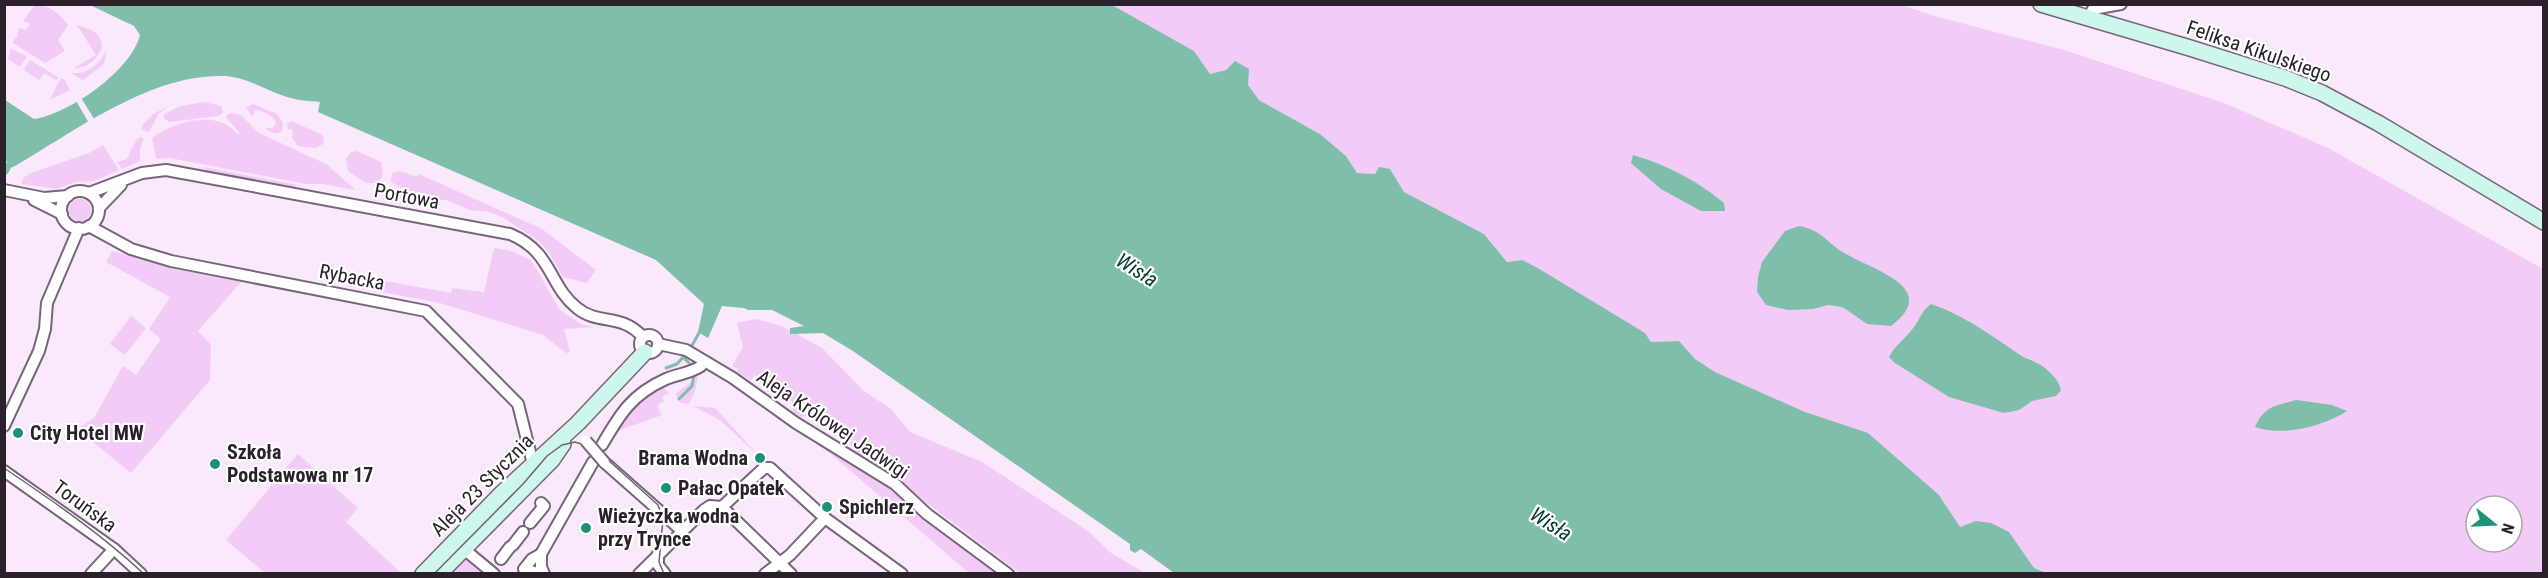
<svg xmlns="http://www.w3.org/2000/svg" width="2548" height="578" viewBox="0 0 2548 578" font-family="'Roboto Condensed',sans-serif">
  <rect width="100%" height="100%" fill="#fae8fc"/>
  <!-- green -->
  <g fill="#f2cbf6" fill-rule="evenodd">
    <path d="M33 5C48 4 60 13 68 25L58 40 65 51 45 63 13 43 15 37 19 36 17 34 19 28 26 30 30 24 23 21 34 6Z"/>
    <path d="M1112 5H1901L1938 17 2064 50 2224 103 2328 148 2543 269V573H2046L2034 568 2009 532 1960 527 1939 495 1805 412 1715 372 1695 359 1679 341 1651 342 1522 260 1507 262 1484 234 1404 192 1390 169 1375 174 1357 173 1346 156 1320 134 1259 100 1248 85 1226 70 1210 74 1194 51ZM2476 506H2512V542H2476Z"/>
    <path d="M77 25C89 29 100 30 102 46 99 58 87 69 74 68L96 55Z"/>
    <path d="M11 48 27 57 20 67 8 59Z"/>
    <path d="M107 49 104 64 83 80 71 73C86 75 101 64 107 49Z"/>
    <path d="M30 60 58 77 56 80 44 73 39 80 24 70Z"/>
    <path d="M60 79H64L70 90 50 100Z"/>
    <path d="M204 102 221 106 223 113 218 116 170 122 164 119V114L181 106Z"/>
    <path d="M253 104 277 114 283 123 282 131C275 136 271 132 265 128H273L276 123C273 115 264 111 255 110L253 117 246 108Z"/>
    <path d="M169 106 159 113 149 132 142 130V126L153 114Z"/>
    <path d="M230 113 241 115 259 133 326 164 356 190 323 184H306L170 158 156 159 152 138C172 122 219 109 236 133L241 135 226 117Z"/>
    <path d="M291 121 323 135 324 143 316 148 298 146 292 138 293 130 288 129 287 124Z"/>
    <path d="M140 137 144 139 140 149V161L122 169 117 162 127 159 136 140Z"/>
    <path d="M103 145 119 170 94 181 75 182 56 189 21 184 23 178 31 173 89 153Z"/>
    <path d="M357 151 381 162 383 175 377 183H366L348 171 346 159 350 153Z"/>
    <path d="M203 167 298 185 291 188 207 172Z"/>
    <path d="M400 171 417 177 419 174 542 229 596 270 587 283 563 277 549 253 539 241 504 218 489 212 470 210 446 200H430L411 193 391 182 392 173Z"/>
    <circle cx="80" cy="210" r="11"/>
    <path d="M494 248 511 251 531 260 560 310 581 324 594 327 564 329 570 352 566 353 543 335 440 303 361 288 363 277 451 293 452 288 484 292Z"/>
    <path d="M112 251 171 268 241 282 198 331 211 345 210 380 131 473 77 429 94 418 123 366 136 375 161 339 149 329 170 297 106 262Z"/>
    <path d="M131 316 146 328 125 355 110 344Z"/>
    <path d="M756 319 782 326 822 348 864 391 891 409 910 432 982 462 1088 531 1111 553 1145 573H1020L904 486 852 454 855 448 804 415 802 418 791 410 795 404 755 375 751 380 737 372 738 369 732 366 743 347 737 323Z"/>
    <path d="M698 374 696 388 689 404 681 403 675 394 692 381V375Z"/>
    <path d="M660 385 669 393 662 397 664 401 657 406 662 415 617 431 614 429 628 410Z"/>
    <path d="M693 406 715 408 757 454 720 420Z"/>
    <path d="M798 430 886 482 1001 573H969L831 454Z"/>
    <path d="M298 454 358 508 346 522 401 573H265L226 540Z"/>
    <path d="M460 556 481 573 443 574Z"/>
  </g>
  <!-- water -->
  <g fill="#7ebeaa">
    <path d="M90 5H1112L1194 51 1210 74 1226 70 1235 61 1249 69 1248 85 1259 100 1320 134 1346 156 1357 173 1375 174 1379 167 1390 169 1404 192 1484 234 1507 262 1522 260 1536 267 1645 333 1651 342 1679 341 1695 359 1715 372 1805 412 1868 433 1939 495 1960 527 1976 521 1991 523 2009 532 2034 568 2046 573H1174L1141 549 1135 553 1130 550V544L853 351 823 333 790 334V328L804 326 772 310H748L744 308 722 306 708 338 698 332 704 304 656 260 318 112 320 102C309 101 295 100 284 96 264 89 246 77 224 76 152 73 75 131 15 166L8 169 5 168 7 161 4 160 5 100 34 119C69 114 131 71 140 35L134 26Z"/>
    <path d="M1633 155C1667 165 1696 180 1724 203L1725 211H1701L1661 189 1631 163Z"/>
    <path d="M1799 226C1823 230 1827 244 1846 254 1875 271 1941 288 1891 326L1867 324 1844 308 1837 306 1828 305 1813 309 1788 310 1766 305 1757 292 1758 277 1762 262 1785 231Z"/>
    <path d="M1931 304C1964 315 1992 336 2020 355 2028 360 2038 362 2045 368 2053 375 2059 381 2061 390L2056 396 2032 401 2019 410 2004 413 1949 397 1895 363 1889 357C1895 345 1906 338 1914 327 1920 319 1922 310 1931 304Z"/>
    <path d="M2296 400 2332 405 2347 411C2324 426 2283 437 2255 427 2265 405 2275 406 2296 400Z"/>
  </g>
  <!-- pier -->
  <path fill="#fae8fc" d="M80 96 96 122 90 125 75 99Z"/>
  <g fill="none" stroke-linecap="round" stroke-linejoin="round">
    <!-- stream -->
    <g stroke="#7ebeaa" stroke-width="3">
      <path d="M690 349 699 333"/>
      <path d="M683 357 692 366"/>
      <path d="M666 368 677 364 686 354"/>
      <path d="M679 399 692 386 694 375"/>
    </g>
    <!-- canal -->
    <path stroke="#7ebeaa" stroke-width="9" d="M4 171 6 168"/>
    <!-- street casing -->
    <g stroke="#79657b" stroke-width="14">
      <g id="street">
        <path d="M2089 17 2093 9 2121 4"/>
        <path d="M4 190 44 198 68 196"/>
        <circle cx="80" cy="210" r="19"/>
        <path d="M89 193 142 173 166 170 510 234C553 252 548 285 577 308 599 326 620 312 643 337"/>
        <path d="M34 200 62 214"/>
        <path d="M99 208 121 185"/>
        <path d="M89 226 131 249 171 261 426 311 518 404 533 464"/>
        <circle cx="649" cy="344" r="9"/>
        <path d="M658 344 686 350 733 378 796 423 895 484 927 514 1008 574"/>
        <path d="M4 426 39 351 45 329 47 303 79 228"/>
        <path d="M602 445C620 414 632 394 666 379 678 374 691 373 701 366"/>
        <path d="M604 462 681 530"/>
        <path d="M4 471 114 549 141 574"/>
        <path d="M722 507 764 468H770L825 518 902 574"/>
        <path d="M722 507 791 574"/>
        <path d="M530 523 544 506 541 503"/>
        <path d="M459 545 494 574"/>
        <path d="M513 545 523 532"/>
        <path d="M658 554V565L665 574"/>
        <path d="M501 559 510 547"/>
        <path d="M91 574 114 549"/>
        <path d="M541 574 524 569 532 559 541 554"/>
        <path d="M544 574 541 567V554L593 462"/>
        <path d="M639 574 704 510 710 506 722 507"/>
        <path d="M765 574 790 555 825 518"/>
      </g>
    </g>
    <!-- secondary casing -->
    <g stroke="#79657b" stroke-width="18">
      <g id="secondary">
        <path d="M2041 4 2190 48 2285 78 2322 93 2378 123 2544 222"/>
        <path d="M423 574 502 493 578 423 645 352"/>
        <path d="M439 574 552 460 563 444"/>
      </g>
    </g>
    <!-- street -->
    <use href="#street" stroke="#fff" stroke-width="10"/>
    <!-- secondary -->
    <use href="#secondary" stroke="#cdf6ec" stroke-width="15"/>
    <!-- tram -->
    <g stroke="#6f6370" stroke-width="1.5">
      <path d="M4 468C53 501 101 534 144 574"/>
      <path d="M434 574 523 484 547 456 562 445 575 442 596 449 658 505 663 519 659 562 664 574"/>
    </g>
    <!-- street-bridge casing -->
    <g stroke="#79657b" stroke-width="14" stroke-linecap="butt">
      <path id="street-bridge" d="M586 441 604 462"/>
    </g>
    <!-- street-bridge -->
    <use href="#street-bridge" stroke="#fff" stroke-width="10"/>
  </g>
  <!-- markers -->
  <g fill="#1c9378" stroke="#fff" stroke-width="2">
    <circle cx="18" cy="433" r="6"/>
    <circle cx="760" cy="458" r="6"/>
    <circle cx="215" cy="464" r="6"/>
    <circle cx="666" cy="488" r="6"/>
    <circle cx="827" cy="507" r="6"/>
    <circle cx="586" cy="528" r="6"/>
  </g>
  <g text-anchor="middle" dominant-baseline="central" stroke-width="4.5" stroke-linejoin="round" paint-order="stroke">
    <!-- street labels -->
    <g font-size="20" fill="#2a212b" stroke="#fff">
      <text transform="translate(2259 51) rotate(19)">Feliksa Kikulskiego</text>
      <text transform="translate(407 196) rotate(11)">Portowa</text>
      <text transform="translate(352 277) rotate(11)">Rybacka</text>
      <text transform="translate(833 424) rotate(34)">Aleja Królowej Jadwigi</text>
      <text transform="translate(482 485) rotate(-45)">Aleja 23 Stycznia</text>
      <text transform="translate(85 506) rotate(36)">Toruńska</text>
    </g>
    <!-- poi labels -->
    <g font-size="20" font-weight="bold" fill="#2a212b" stroke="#fff" text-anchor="start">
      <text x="30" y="433">City Hotel MW</text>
      <text x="227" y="452">Szkoła<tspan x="227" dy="23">Podstawowa nr 17</tspan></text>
      <text x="748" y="458" text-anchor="end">Brama Wodna</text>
      <text x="678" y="488">Pałac Opatek</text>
      <text x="839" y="507">Spichlerz</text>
      <text x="598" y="516">Wieżyczka wodna<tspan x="598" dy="23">przy Trynce</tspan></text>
    </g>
    <!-- water labels -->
    <g font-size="21" font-style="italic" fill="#064033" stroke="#fff">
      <text transform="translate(1137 270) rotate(32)">Wisła</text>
      <text transform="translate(1551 524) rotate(32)">Wisła</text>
    </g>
  </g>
  <!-- border -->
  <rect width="2548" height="578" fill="none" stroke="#2a212b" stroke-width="12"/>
  <!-- north arrow -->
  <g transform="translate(2494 524) rotate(108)"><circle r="28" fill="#ffffff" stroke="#aaa6aa" stroke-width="1.5"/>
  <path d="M0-4.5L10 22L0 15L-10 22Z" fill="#1c9378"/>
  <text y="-9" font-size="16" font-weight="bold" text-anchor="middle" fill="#2a212b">N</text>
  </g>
</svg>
